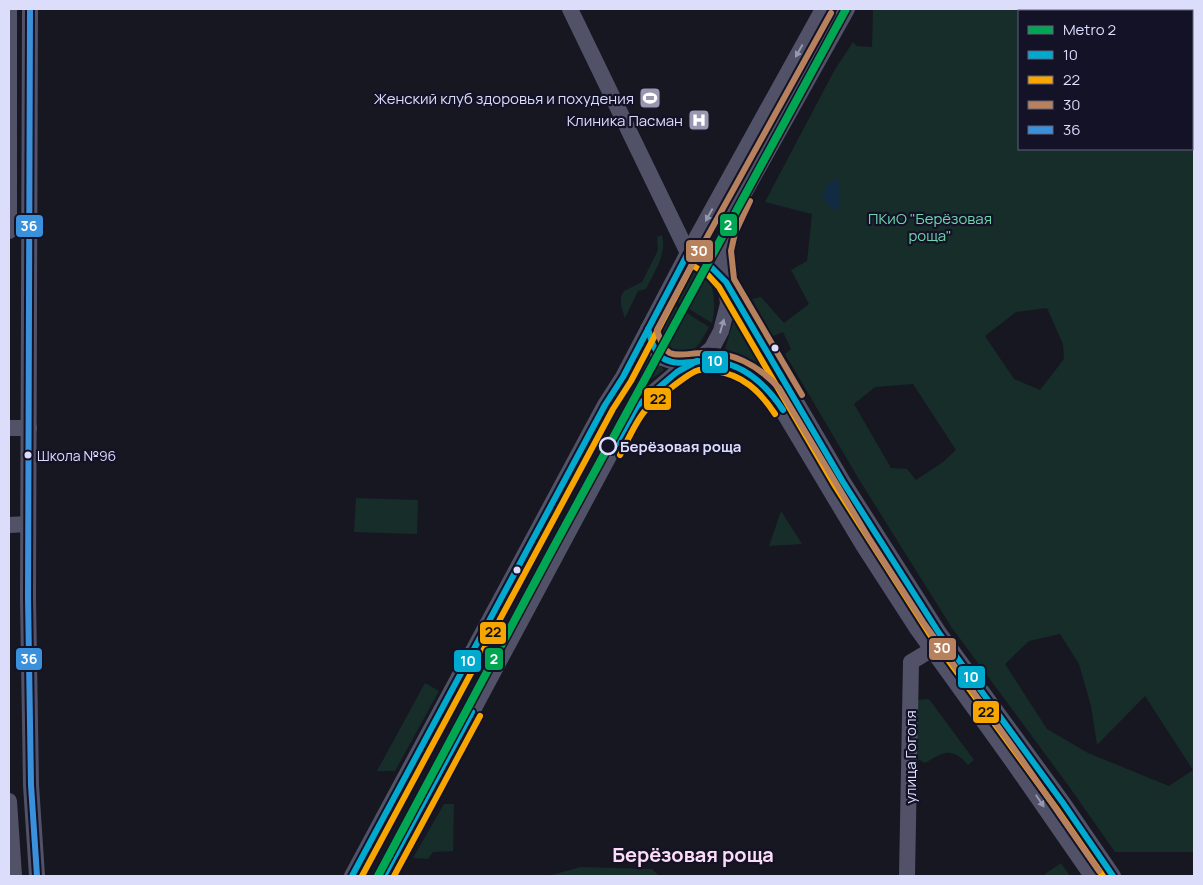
<svg xmlns="http://www.w3.org/2000/svg" width="1203" height="885" viewBox="0 0 1203 885" font-family="Manrope,sans-serif">
  <rect width="100%" height="100%" fill="#171722"/>
  <!-- green -->
  <g fill="#162d2a" fill-rule="evenodd">
    <path d="M873 9H1072L1075 11H1019V149H1192V11H1166V9H1194V852H1115L1068 785 952 628 860 481 785 354 791 349 783 332 773 336 752 299 761 297 784 323 809 304 791 270 807 261 812 214 765 202 834 71 853 42 857 46 872 47ZM1047 308 1063 344 1064 359 1040 390 1014 379 985 336 1016 312ZM913 384 956 450 943 462 916 480 907 469 891 468 854 404 875 387ZM1060 634 1079 664 1091 706 1097 745 1145 696 1193 770 1169 786 1088 753 1047 729 1005 664 1029 641Z"/>
    <path d="M662 235C667 255 654 272 646 289L638 291 625 318 621 306V296L624 291 642 282 658 250 657 237Z"/>
    <path d="M701 268C715 283 716 305 712 323L676 301 690 274 696 269Z"/>
    <path d="M674 305 709 327 700 343 689 355 676 353 665 344 663 331Z"/>
    <path d="M735 317 772 378 744 358 725 349Z"/>
    <path d="M649 353 664 370 635 391Z"/>
    <path d="M356 498 418 500 417 534 354 532Z"/>
    <path d="M781 511 802 544 769 546Z"/>
    <path d="M425 683 439 691 395 771H377Z"/>
    <path d="M929 699 974 760 968 765C952 746 943 752 925 763L918 759V700Z"/>
    <path d="M444 804H454L453 851 433 852 428 859 413 858Z"/>
    <path d="M1061 863 1070 876H1046L1045 874Z"/>
    <path d="M581 867 652 869 659 876H548Z"/>
  </g>
  <!-- water -->
  <path fill="#122b43" d="M840 179 839 210C829 208 826 204 822 195 826 185 829 181 840 179Z"/>
  <g fill="none" stroke-linecap="round" stroke-linejoin="round">
    <!-- secondary -->
    <g stroke="#515267" stroke-width="16">
      <path d="M30 9 28 598 31 785 37 876"/>
      <path d="M570 9 688 253"/>
      <path d="M9 231V9"/>
      <path d="M688 253C706 261 714 267 726 282L843 482 939 633 1063 803 1113 876"/>
      <path d="M648 329 655 349 662 358 674 362 685 363 697 361 712 348 721 331 728 304 722 251 727 230 743 195 847 9"/>
      <path d="M9 428H29"/>
      <path d="M9 525 28 524"/>
      <path d="M9 801 14 876"/>
      <path d="M352 876 605 405 623 377 688 253 823 9"/>
      <path d="M384 876 631 415 637 406 677 372 697 361 720 363 737 367 764 384 772 393 863 545 916 627 1013 762 1092 876"/>
      <path d="M907 876 911 662 931 650"/>
    </g>
    <!-- bus-1 casing -->
    <g stroke="#131227" stroke-width="10">
      <g id="bus-1">
        <path d="M648 329C651 339 654 353 664 359 677 366 691 361 705 361 740 360 765 383 783 410"/>
        <path d="M612 451 637 406 677 372 697 361"/>
        <path d="M352 876 605 405 623 377 688 253 709 265 726 282 843 482 939 633 1063 803 1113 876"/>
        <path d="M384 876 472 712"/>
      </g>
    </g>
    <!-- bus-2 casing -->
    <g stroke="#131227" stroke-width="10">
      <g id="bus-2">
        <path d="M620 455C627 442 635 423 644 412 651 403 689 372 699 370 703 369 710 371 714 371 742 374 760 391 775 414"/>
        <path d="M362 876 613 409 631 381 692 265 708 275 719 287 835 486 932 638 1056 808 1103 876"/>
        <path d="M394 876 480 716"/>
      </g>
    </g>
    <!-- bus-3 casing -->
    <g stroke="#131227" stroke-width="10">
      <g id="bus-3">
        <path d="M831 13 696 257 657 330C660 338 662 349 670 353 679 357 691 353 701 353 731 350 759 366 779 388L870 540 923 622 1020 757 1099 871"/>
        <path d="M750 201 735 233 731 251 734 279 802 395"/>
      </g>
    </g>
    <!-- bus-4 casing -->
    <g stroke="#131227" stroke-width="10">
      <path id="bus-4" d="M30 9 28 598 31 785 37 876"/>
    </g>
    <!-- bus-1 -->
    <use href="#bus-1" stroke="#00a9ce" stroke-width="6"/>
    <!-- bus-2 -->
    <use href="#bus-2" stroke="#f7a600" stroke-width="6"/>
    <!-- bus-3 -->
    <use href="#bus-3" stroke="#b6815c" stroke-width="6"/>
    <!-- bus-4 -->
    <use href="#bus-4" stroke="#3a90db" stroke-width="6"/>
    <!-- metro-1 casing -->
    <g stroke="#131227" stroke-width="11">
      <path id="metro-1" d="M378 876 551 552 846 9"/>
    </g>
    <!-- metro-1 -->
    <use href="#metro-1" stroke="#00a651" stroke-width="8"/>
  </g>
  <!-- one-way arrows -->
  <defs><path id="oneway-solid" d="M-6-.8H1V-3.2L6.5 0L1 3.2V.8H-6Z" transform="scale(1.25)"/></defs>
  <g fill="#9698b1">
    <use href="#oneway-solid" transform="translate(799 51) rotate(119)"/>
    <use href="#oneway-solid" transform="translate(709 215) rotate(119)"/>
    <use href="#oneway-solid" transform="translate(722 326) rotate(-74)"/>
    <use href="#oneway-solid" transform="translate(1040 801) rotate(56)"/>
  </g>
  <!-- icons -->
  <defs>
    <g id="stadium-square" transform="scale(1.125)"><rect x="-9" y="-9" width="18" height="18" rx="4" fill="#9798af" stroke="#131227"/><path d="M0-5a6.5 5 0 1 0 0 10a6.5 5 0 1 0 0-10ZM-3.5-1.8h7v3.6h-7Z" fill="#fff"/></g>
    <g id="hospital-square" transform="scale(1.125)"><rect x="-9" y="-9" width="18" height="18" rx="4" fill="#9798af" stroke="#131227"/><path d="M-5-5h3v3.5h4V-5h3V5h-3V1.5h-4V5h-3Z" fill="#fff"/></g>
  </defs>
  <g fill-rule="evenodd">
    <use href="#stadium-square" x="650" y="98"/>
    <use href="#hospital-square" x="699" y="120"/>
  </g>
  <!-- markers -->
  <g fill="#dcddfb" stroke="#131227" stroke-width="2">
    <circle cx="775" cy="348" r="4.5"/>
    <circle cx="28" cy="455" r="4.5"/>
    <circle cx="517" cy="570" r="4.5"/>
  </g>
  <circle fill="#131227" stroke="#dcddfb" stroke-width="2.5" cx="608" cy="446" r="8"/>
  <g text-anchor="middle" dominant-baseline="central" stroke-width="4.5" stroke-linejoin="round" paint-order="stroke">
    <!-- bus labels -->
    <g font-size="14" fill="#dcddfb" stroke="#131227" text-anchor="start">
      <text x="37" y="455">Школа №96</text>
    </g>
    <!-- poi labels -->
    <g font-size="15" fill="#dcddfb" stroke="#131227" text-anchor="end">
      <text x="634" y="98">Женский клуб здоровья и похудения</text>
      <text x="683" y="120">Клиника Пасман</text>
    </g>
    <!-- park labels -->
    <g font-size="15" fill="#6ed5ac" stroke="#131227">
      <text x="930" y="218">ПКиО "Берёзовая<tspan x="930" dy="17">роща"</tspan></text>
    </g>
    <!-- stop labels -->
    <g font-size="15" font-weight="bold" fill="#dcddfb" stroke="#131227" text-anchor="start">
      <text x="620" y="446">Берёзовая роща</text>
    </g>
    <!-- street labels -->
    <g font-size="15" fill="#dcddfb" stroke="#131227">
      <text transform="translate(910 757) rotate(-90)">улица Гоголя</text>
    </g>
    <!-- district labels -->
    <g font-size="20" font-weight="bold" fill="#fcddf5" stroke="#131227">
      <text x="693" y="854">Берёзовая роща</text>
    </g>
  </g>
  <g stroke="#131227" stroke-width="2">
    <rect x="719" y="213" width="19" height="24" rx="5" fill="#00a651"/>
    <rect x="15" y="214" width="29" height="24" rx="5" fill="#3a90db"/>
    <rect x="685" y="239" width="29" height="24" rx="5" fill="#b6815c"/>
    <rect x="701" y="350" width="28" height="24" rx="5" fill="#00a9ce"/>
    <rect x="643" y="387" width="29" height="24" rx="5" fill="#f7a600"/>
    <rect x="479" y="621" width="28" height="24" rx="5" fill="#f7a600"/>
    <rect x="928" y="637" width="29" height="24" rx="5" fill="#b6815c"/>
    <rect x="484" y="647" width="20" height="24" rx="5" fill="#00a651"/>
    <rect x="15" y="647" width="28" height="24" rx="5" fill="#3a90db"/>
    <rect x="453" y="649" width="29" height="24" rx="5" fill="#00a9ce"/>
    <rect x="957" y="665" width="29" height="24" rx="5" fill="#00a9ce"/>
    <rect x="972" y="700" width="28" height="24" rx="5" fill="#f7a600"/>
  </g>
  <g font-size="14" text-anchor="middle" font-weight="bold" fill="#fff">
    <text x="728" y="230">2</text>
    <text x="29" y="231">36</text>
    <text x="699" y="256">30</text>
    <text x="715" y="366">10</text>
    <text x="942" y="653">30</text>
    <text x="494" y="664">2</text>
    <text x="29" y="664">36</text>
    <text x="468" y="666">10</text>
    <text x="971" y="682">10</text>
  </g>
  <g font-size="14" text-anchor="middle" font-weight="bold" fill="#111">
    <text x="658" y="404">22</text>
    <text x="493" y="637">22</text>
    <text x="986" y="717">22</text>
  </g>
  <!-- border -->
  <rect width="1203" height="885" fill="none" stroke="#dcddfb" stroke-width="20"/>
  <!-- legend -->
  <rect x="1018" y="10" width="175" height="140" fill="#131227" stroke="#63637c"/>
  <rect x="1028" y="26" width="25" height="8" fill="#00a651" stroke="#63637c"/>
  <text x="1063" y="35" font-size="15" fill="#dcddfb">Metro 2</text>
  <rect x="1028" y="51" width="25" height="8" fill="#00a9ce" stroke="#63637c"/>
  <text x="1063" y="60" font-size="15" fill="#dcddfb">10</text>
  <rect x="1028" y="76" width="25" height="8" fill="#f7a600" stroke="#63637c"/>
  <text x="1063" y="85" font-size="15" fill="#dcddfb">22</text>
  <rect x="1028" y="101" width="25" height="8" fill="#b6815c" stroke="#63637c"/>
  <text x="1063" y="110" font-size="15" fill="#dcddfb">30</text>
  <rect x="1028" y="126" width="25" height="8" fill="#3a90db" stroke="#63637c"/>
  <text x="1063" y="135" font-size="15" fill="#dcddfb">36</text>
</svg>
